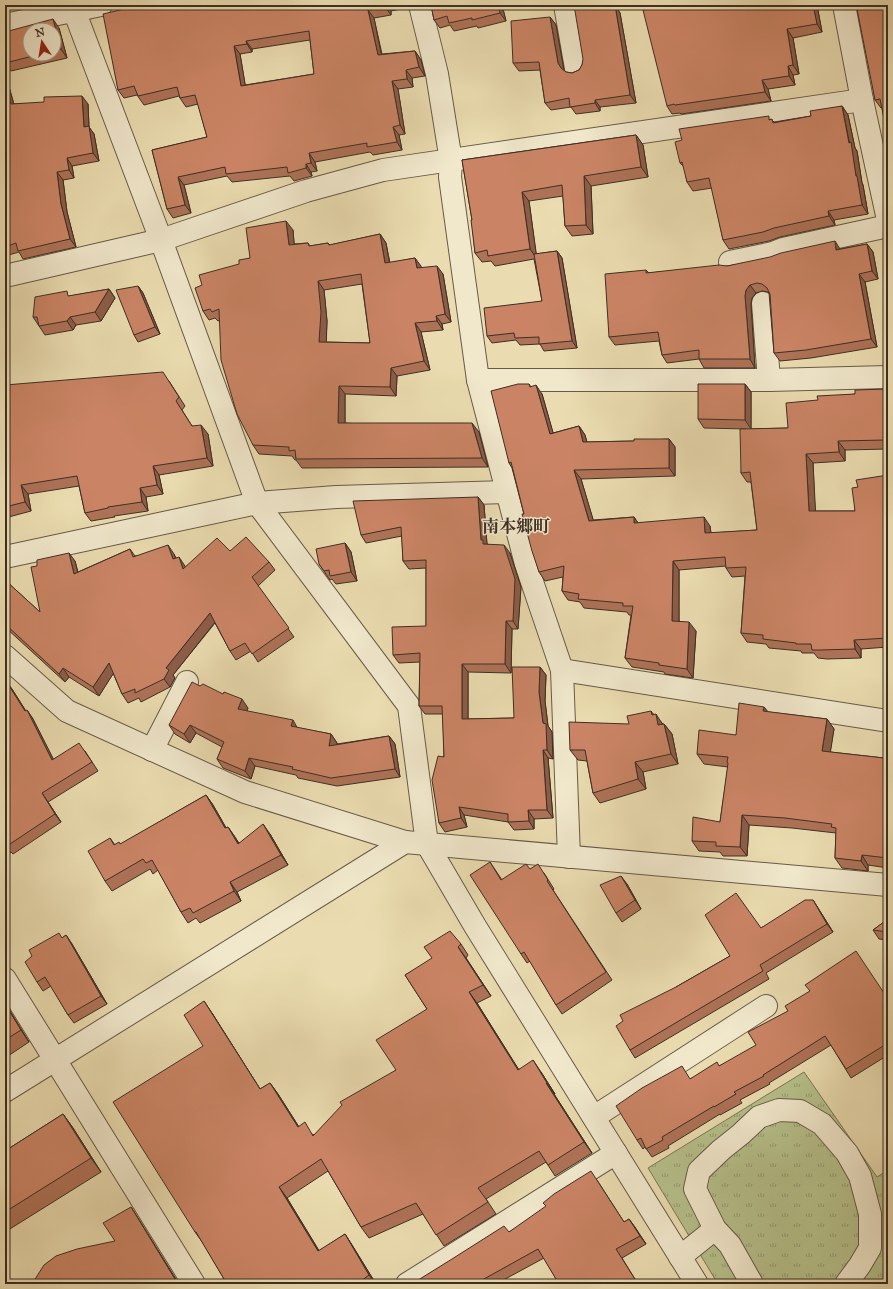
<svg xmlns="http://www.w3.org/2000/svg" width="893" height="1289" viewBox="0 0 893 1289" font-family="'IM FELL Great Primer','Noto Serif JP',serif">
  <defs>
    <pattern id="park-tufts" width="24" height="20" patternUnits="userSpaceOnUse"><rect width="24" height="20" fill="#b6c08b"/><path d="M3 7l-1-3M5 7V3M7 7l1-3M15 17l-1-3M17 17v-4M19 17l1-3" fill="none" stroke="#959c71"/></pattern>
  </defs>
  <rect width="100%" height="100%" fill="#eadcb0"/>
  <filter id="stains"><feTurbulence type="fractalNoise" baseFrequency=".005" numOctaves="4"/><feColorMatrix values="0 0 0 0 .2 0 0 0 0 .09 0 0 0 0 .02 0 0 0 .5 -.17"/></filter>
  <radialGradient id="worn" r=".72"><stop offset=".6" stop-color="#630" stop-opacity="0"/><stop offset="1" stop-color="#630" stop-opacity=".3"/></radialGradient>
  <!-- park -->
  <path fill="url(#park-tufts)" stroke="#7a7858" d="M804 1072 877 1177 888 1170V1284H718L648 1168Z"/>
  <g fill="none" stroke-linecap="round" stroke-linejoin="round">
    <!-- minor casing -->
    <g stroke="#685a48" stroke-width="24">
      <g id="minor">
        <path d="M72 5 161 240 257 503 409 706 427 844 475 926 697 1284"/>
        <path d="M420 5 437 74 451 161 450 177 478 380 526 564 562 670 569 857"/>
        <path d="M565 5 576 68"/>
        <path d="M844 5 862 100 888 220"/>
        <path d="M5 25 101 5"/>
        <path d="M730 262 773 253 783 249 888 226"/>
        <path d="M5 276 161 240 306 191 383 170 862 100"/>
        <path d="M763 303 769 380"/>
        <path d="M478 380H769L888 377"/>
        <path d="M5 557 257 503 336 497 507 492"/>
        <path d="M5 656 67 711 245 792 405 842 888 885"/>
        <path d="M562 670 888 721"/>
        <path d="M152 750 187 682"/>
        <path d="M5 979 194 1284"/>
        <path d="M5 1091 405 842"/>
        <path d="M594 1117 766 1006"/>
        <path d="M680 1257 715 1229"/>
        <path d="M407 1284 616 1153"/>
        <path d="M752 1284 730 1245 715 1229 695 1189 699 1171 721 1150 741 1134 759 1117 779 1110 800 1111 822 1124 847 1153 860 1176 870 1214V1248L860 1265 846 1284"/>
      </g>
    </g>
    <!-- minor -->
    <use href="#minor" stroke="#f1e8cc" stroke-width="22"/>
  </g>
  <!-- wall -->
  <g fill="#ae7257" stroke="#3d2f25" fill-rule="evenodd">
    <path d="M141 5H404L405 8 391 11V15L374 18 382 54 415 51 421 60 425 76 412 78 413 87 398 89 405 134 399 135 402 150 373 155 370 152 315 162 317 171 311 172 312 176 294 181 290 176 232 182 227 176 184 185 191 213 173 218 167 209 152 150 207 137 198 104 186 107 180 98 179 96 144 105 137 95 124 98 118 90ZM310 40 314 74 245 85 240 54 252 52V49Z"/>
    <path d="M431 5H502L506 21 478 28 477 26 454 31 450 25 440 28 434 20Z"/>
    <path d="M615 5 620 13 636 103 600 107V111L576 114 571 107 551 110 545 103 540 70 519 71 513 63 550 17 556 25 564 70 566 72 572 73 579 70 582 65 598 8Z"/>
    <path d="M817 5 822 32 793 38 799 74 793 75 795 85 768 89 771 101 681 114 680 113 672 114 667 106Z"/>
    <path d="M860 5H888V136L887 134 882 107 881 108 875 100 861 8Z"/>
    <path d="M59 28 67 58 11 71 5 63V32ZM54 30V54H30Z"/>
    <path d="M5 73 14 104H88L89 127 94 134 99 161 72 166 74 178 63 180 67 212 76 247 23 259 19 252 5 256Z"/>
    <path d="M842 106 848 115 855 148 857 151 862 183 863 185 868 214 834 220 835 225 780 237 769 241 729 249 723 240 712 188 693 191 687 182 684 167 680 163 771 119 774 122 811 116Z"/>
    <path d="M636 135 643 145 648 177 591 186 593 234 572 236 565 226 563 196 529 201 536 254 557 251 562 258 577 348 544 351 540 344 520 345 516 340 492 343 487 336 542 301 534 259 495 266 491 261 482 262 475 253 472 220 462 160Z"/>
    <path d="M293 230 294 244 308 243 310 246 328 243 330 245 380 234 386 243 390 263 415 258 421 268 443 274 451 322 442 324 443 330 421 332 430 370 397 376 396 396 345 394V423L479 432 488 467 302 468 296 460H295L292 456 259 454 253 445 220 320 218 321 215 318 209 320 203 311 202 285 250 258ZM362 284 370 343 326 342 327 321 324 290Z"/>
    <path d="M867 244 873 252 878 279 865 282 877 347 811 358 780 361 774 353 769 293 768 292 762 291 756 293 752 298 751 304 755 368H704L699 359 667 363 662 355 659 341 615 345 609 337 646 270 649 273 727 266 840 249Z"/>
    <path d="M138 286 143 293 160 334 138 342 134 335Z"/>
    <path d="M109 289 115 298 101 321 76 325 73 330 45 335 33 317 70 296Z"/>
    <path d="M169 381 185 406 182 410 192 426 208 434 213 466 159 475 163 494 146 497 148 511 114 516 115 517 91 521 85 513 79 486 28 494 31 511 5 518V385Z"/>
    <path d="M529 384 531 387 542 394 553 433 579 426 585 435 587 442 634 441 669 439 675 447V476L581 479 593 520 634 517 638 523 710 526 711 533 757 530 751 482H747L741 473 746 429 704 428 698 419 745 384 751 392V429L788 428 818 400 855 394 888 389V449L845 450V461L813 463 815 511H855L858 487 888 475V647L861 649V658L827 659 818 658 814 653H802L801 651 769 648 766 644 747 642 741 633 745 576 732 577 726 568V566L679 570V621L696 631 693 678 665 674 664 672 632 667 625 658 631 615H629L627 612 584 608 580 602 568 600 562 591 563 577 545 581 539 572 512 468 509 463Z"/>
    <path d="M478 497 484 505 487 544 510 553 521 587 518 629H512L511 673 468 672V719L514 718 540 667 546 675 545 701 548 726 552 732 553 759 548 758 553 818 534 819V829L514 830 508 822 464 815 467 827 445 832 439 823 444 757 443 714H425L419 706 420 662 399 663 393 655 426 626V568L409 569 403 561 402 536 366 543 361 535Z"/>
    <path d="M345 543 351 552 357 581 336 584 332 579 330 580 319 564Z"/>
    <path d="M130 549 135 556 174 554 176 558 185 566V567L230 551 269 562 275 570 258 586 294 637 258 662 251 651 236 660 230 651 215 623 173 675 175 678 170 687 141 702 139 698 128 703 122 694 113 673 99 696 69 677 65 682 5 627V580L40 612 75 561 78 572Z"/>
    <path d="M5 681 12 689 26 711 27 710 33 719 53 759 85 751 98 771 48 802 61 822 13 854 11 852 5 856Z"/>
    <path d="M200 686 248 708 247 711 298 728 331 734 337 743V744L389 736 395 744 400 777 337 786 298 778 296 775 255 766 251 779 223 768 217 759 222 747 196 733 190 743 175 734 169 725Z"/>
    <path d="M764 707 768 712 827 719 834 729 830 752 884 758 888 727V868L868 865V871L842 868 835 858 836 833 792 828 749 825 747 856H723L720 852 699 851 692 841 720 822 728 767 704 764 697 754 736 735Z"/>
    <path d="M654 714 663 724H664L672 734 678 764 643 772 646 789 600 803 593 793 587 761 578 760 570 750Z"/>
    <path d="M206 795 213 805 226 828 228 827 239 843 270 834 288 865 237 892 241 901 200 923 196 918 188 923 181 912 158 870 153 874 150 869 112 891 105 881 110 838 115 845 121 844Z"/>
    <path d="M490 862 502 880 530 869 544 873 554 889 553 890 612 980 562 1014 556 1005 530 961 527 963 521 954Z"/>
    <path d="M627 884 641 909 622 922 616 913Z"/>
    <path d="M813 900 833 932 766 973 769 979 635 1058 630 1050 676 987 730 956 761 928Z"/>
    <path d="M888 919V940L879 939 873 930Z"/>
    <path d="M66 935 72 944 107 1004 74 1023 68 1015 51 986 43 991 37 982 62 938Z"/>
    <path d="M461 944 468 955 466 958 491 996 477 1003 518 1069 541 1072 555 1094H554L592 1153 555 1176 546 1162 486 1199 496 1214 444 1246 423 1214 369 1238 361 1227 328 1171 287 1198 319 1251 345 1234 352 1245 376 1284H227L203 1243 195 1232 203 1046 212 1013 260 1089 270 1083 278 1094 299 1127 314 1135 396 1070 427 1009 405 975Z"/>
    <path d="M888 999V1055L851 1078 831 1045 769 1083 770 1084 740 1100 742 1103 720 1115V1114L668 1146 669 1148 652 1157 645 1147 643 1149 637 1140 690 1079 719 1066Z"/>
    <path d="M5 1003 29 1042 5 1058Z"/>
    <path d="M63 1114 73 1128 101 1172 5 1232V1151Z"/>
    <path d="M597 1180 624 1222 629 1219 646 1244 622 1258 638 1284H559L544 1258 496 1284H416L509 1232Z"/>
  </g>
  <!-- shaded-wall -->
  <g fill="#8d5c47" stroke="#3d2f25">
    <path d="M385 5H386L391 11V15L385 7Z"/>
    <path d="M498 5H502L506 21 500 13Z"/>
    <path d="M593 5H597L599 16 594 8Z"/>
    <path d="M615 5 620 13 636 103 630 95Z"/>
    <path d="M813 5H817L822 32 817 24Z"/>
    <path d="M368 10 374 18 383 63 378 55Z"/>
    <path d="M550 17 556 25 564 71 561 68 558 63Z"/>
    <path d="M53 19 59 28 67 58 61 49Z"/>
    <path d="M787 29 793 38 799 74 793 65Z"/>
    <path d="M246 41 252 49V52L247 44Z"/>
    <path d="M234 46 240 54 247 95 241 86Z"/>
    <path d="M415 51 421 60 425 76 419 67Z"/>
    <path d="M788 66 793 75 795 85 789 76Z"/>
    <path d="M406 70 412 78 413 87 407 79Z"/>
    <path d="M5 73 16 112 11 104 5 84Z"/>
    <path d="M762 80 768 89 771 101 765 92Z"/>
    <path d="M392 81 398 89 405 134 400 125Z"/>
    <path d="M82 96 88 104 89 127 94 134 99 161 93 153 84 127Z"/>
    <path d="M595 100 600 107V111L595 103Z"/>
    <path d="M842 106 848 115 855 148 857 151 862 183 863 185 868 214 862 205Z"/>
    <path d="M393 127 399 135 402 150 397 142Z"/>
    <path d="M636 135 643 145 648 177 641 167Z"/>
    <path d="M309 153 315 162 317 171 311 163Z"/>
    <path d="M67 158 72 166 74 178 69 170Z"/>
    <path d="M306 164 311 172 312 176 306 168Z"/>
    <path d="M57 172 63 180 67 212 76 247 70 239 61 204Z"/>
    <path d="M584 176 591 186 593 234 586 225Z"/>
    <path d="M178 177 184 185 191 213 185 205Z"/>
    <path d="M522 192 529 201 537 259 530 249Z"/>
    <path d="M828 211 834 220 835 225 829 216Z"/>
    <path d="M286 221 293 230 295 254 289 245Z"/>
    <path d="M380 234 386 243 391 272 385 263Z"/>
    <path d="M835 241 840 249 836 250Z"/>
    <path d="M867 244 873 252 878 279 872 271Z"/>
    <path d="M557 251 562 258 577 348 572 341Z"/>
    <path d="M415 258 421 266 423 277 417 268Z"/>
    <path d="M437 266 443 274 451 322 445 314Z"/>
    <path d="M859 274 865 282 877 347 871 339Z"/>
    <path d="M318 281 324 290 327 321 326 351 319 342Z"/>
    <path d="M750 285 756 293 752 298 751 304 755 368 750 359 745 296 746 290Z"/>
    <path d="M138 286 143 293 160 334 155 327Z"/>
    <path d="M109 289 115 298 101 321 95 312Z"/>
    <path d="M436 316 442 324 443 330 437 321Z"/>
    <path d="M70 317 76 325 73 330 67 321Z"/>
    <path d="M415 323 421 332 430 370 424 361Z"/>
    <path d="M391 368 397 376 396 396 390 387Z"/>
    <path d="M745 384 751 392V429L745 420Z"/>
    <path d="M536 385 542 394 556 443 550 434Z"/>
    <path d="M339 386 345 394V432L338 423Z"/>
    <path d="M884 411 888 417V444L885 440Z"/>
    <path d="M472 423 479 432 488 467 482 458Z"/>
    <path d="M201 425 208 434 213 466 207 458Z"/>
    <path d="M579 426 585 435 589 451 583 442Z"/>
    <path d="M669 439 675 447V476L669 468Z"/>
    <path d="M838 441 845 450V461L839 452Z"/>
    <path d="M806 454 813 463 816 520 809 511Z"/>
    <path d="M153 466 159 475 163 494 157 485Z"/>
    <path d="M574 470 581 479 596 529 589 521Z"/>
    <path d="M21 485 28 494 31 511 25 502Z"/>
    <path d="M140 488 146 497 148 511 142 502Z"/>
    <path d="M478 497 484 505 487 545 483 544 481 540Z"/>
    <path d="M634 517 640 526 634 523Z"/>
    <path d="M704 517 710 526 712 542 705 533Z"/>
    <path d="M345 543 351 552 357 581 351 572Z"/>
    <path d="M168 545 174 554 179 568 173 559Z"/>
    <path d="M504 545 510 553 521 587 518 629 513 621Z"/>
    <path d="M69 553 75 561 80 582 74 574Z"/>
    <path d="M179 557 185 566 189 577 183 569Z"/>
    <path d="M673 561 679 570V630L672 621Z"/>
    <path d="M210 613 216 621 173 675 175 678 170 687 164 679 166 668Z"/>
    <path d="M506 621 512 629 511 673 505 664Z"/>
    <path d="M689 622 696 631 693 678 687 669Z"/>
    <path d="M854 640 861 649V658L855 649Z"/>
    <path d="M109 663 115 671 99 696 93 687Z"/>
    <path d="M462 664 468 672V727L462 719Z"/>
    <path d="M540 667 546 675 545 701 548 726 552 732 553 759 547 750 543 723 539 692Z"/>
    <path d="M63 668 69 677 65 682 59 674Z"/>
    <path d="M6 681 12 689 31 720 25 711Z"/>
    <path d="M242 699 248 708 244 717 238 709Z"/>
    <path d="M764 707 771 716 763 711Z"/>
    <path d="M27 710 33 719 58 768 52 760Z"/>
    <path d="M651 711 657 719 656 714 663 725 666 736 652 715Z"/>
    <path d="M827 719 834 729 829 761 822 751Z"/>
    <path d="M293 720 298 729 291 726Z"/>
    <path d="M664 724 672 734 678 764 671 754Z"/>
    <path d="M190 725 196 733 190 743 184 734Z"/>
    <path d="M331 734 337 743 335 754 329 746Z"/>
    <path d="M389 736 395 744 400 777 395 769Z"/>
    <path d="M543 750 548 758 553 818 547 810Z"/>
    <path d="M249 758 255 766 251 779 245 771Z"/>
    <path d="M635 762 643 772 646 789 638 779Z"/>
    <path d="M42 793 48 802 61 822 55 814Z"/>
    <path d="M206 795 213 805 232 838 225 828Z"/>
    <path d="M459 807 464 815 467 827 461 818Z"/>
    <path d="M528 810 534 819V829L529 821Z"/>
    <path d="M742 815 749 825 747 856 740 847Z"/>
    <path d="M263 824 270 834 288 865 281 855Z"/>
    <path d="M228 827 235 837 245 854 238 844Z"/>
    <path d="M862 855 868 865V871L861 861Z"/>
    <path d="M621 876 627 884 641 909 635 900Z"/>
    <path d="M230 882 237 892 241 901 234 891Z"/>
    <path d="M813 900 833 932 827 924Z"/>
    <path d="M66 935 72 944 107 1004 101 996Z"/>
    <path d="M458 947 466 958 491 996 483 985Z"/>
    <path d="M469 992 477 1003 526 1081 518 1070Z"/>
    <path d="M204 1001 212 1013 267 1100Z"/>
    <path d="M5 1003 29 1042 21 1030 5 1004Z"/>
    <path d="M533 1060 541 1072 555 1094 547 1083Z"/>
    <path d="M270 1083 278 1094 306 1138 298 1127Z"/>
    <path d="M546 1083 554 1094 592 1153 584 1142Z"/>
    <path d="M63 1114 73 1128 101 1172 91 1158Z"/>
    <path d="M279 1187 287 1198 326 1262 318 1251Z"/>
    <path d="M131 1207 140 1221 179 1284H178Z"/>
    <path d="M629 1219 635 1227 646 1244 640 1236Z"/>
    <path d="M345 1234 352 1245 376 1284 369 1275Z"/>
    <path d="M5 1273 12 1284H11L5 1275Z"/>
  </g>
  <!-- building -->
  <g fill="#ca8465" stroke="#3d2f25" fill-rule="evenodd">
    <path d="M141 5H385V7L368 10 378 55 415 51 419 67 406 70 407 79 392 81 400 125 393 127 397 142 367 147V143L309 153 311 163 306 164V168L288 173 287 167 226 174 225 167 178 177 185 205 167 209 152 150 207 137 195 95 180 98 177 87 138 96 134 86 118 90 103 14ZM309 31 314 74 241 86 234 46 247 44 246 41Z"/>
    <path d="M431 5H498L500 13 472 20V18L449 23 447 16 434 20Z"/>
    <path d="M574 5H593L594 8 615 5 630 95 595 100V103L570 107 569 98 545 103 539 62 513 63 511 21 550 17 558 63 561 68 566 72 572 73 579 70 582 65 583 59Z"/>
    <path d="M675 5H813L817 24 787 29 793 65 788 66 789 76 762 80 765 92 675 105 674 104 667 106 643 10 676 6Z"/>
    <path d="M860 5H887L888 11V134H887L880 99 875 100 857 9 861 8Z"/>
    <path d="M53 19 61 49 54 51V30H30V54H41L5 63V32Z"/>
    <path d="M5 84 11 104 44 102V97L82 96 84 127 89 126 93 153 67 158 69 170 57 172 61 204 70 239 18 251 16 243 5 247Z"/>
    <path d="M842 106 849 143 851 142 856 176H857L862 205 828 211 829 216 774 228 763 232 723 240 709 178 687 182 682 162 680 163 675 142 682 140 679 129 769 116V120L772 119 773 123 811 116 810 111Z"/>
    <path d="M636 135 641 167 584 176 586 225 565 226 562 185 522 192 530 249 488 256 487 250 475 253 471 220H472L462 160Z"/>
    <path d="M286 221 289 245 308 243 309 246 328 243 329 245 380 234 385 263 415 258 417 268 437 266 445 314 436 316 437 321 415 323 424 361 391 368 390 387 339 386 338 423H472L482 458 296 459 295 450 289 451V447L253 445 237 414 221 360 219 309 212 312 210 309 203 311 195 288 202 285 199 275 239 264V260L250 258 246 228ZM361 274 370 343 319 342 321 312 318 281Z"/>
    <path d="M835 241 836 250 867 244 872 271 859 274 871 339 806 350 774 353 770 294 767 288 762 284 757 283 750 285 746 290 745 296 750 359H699V350L662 355 658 332 609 337 605 274 646 270V273L719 265 727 266 770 257 781 253Z"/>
    <path d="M557 251 572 341 539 344V337L515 338 514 333 487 336 484 308 542 301 534 254Z"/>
    <path d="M138 286 155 327 134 335 116 290Z"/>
    <path d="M109 289 95 312 70 317 67 321 39 326 37 317H33L35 297 67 291 68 296Z"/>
    <path d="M163 372 179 397 176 401 192 426 201 425 207 458 153 466 157 485 140 488 142 502 108 507V508L85 513 77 476 21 485 25 502 5 507V385Z"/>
    <path d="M518 384H529L530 387 536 385 550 434 579 426 583 442 634 441V439H669V468L574 470 589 521 634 517V523L704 517 705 533 757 530 750 472 741 473 740 429 788 428 786 403 818 400 817 396 855 394V390L888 389V411H884L885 440 838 441 839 452 806 454 809 511H855L852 488 858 487 856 480 888 475V638L854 640 855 649 821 650H812L811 644H796V643L763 639V635L741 633 746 567 726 568 725 557 673 561 672 621 689 622 687 669 659 665V663L625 658 633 606H623V603L578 599 579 594 562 591 564 566 539 572 532 551 522 514H524L511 462 509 463 491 391Z"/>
    <path d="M698 384H745V420L698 419Z"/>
    <path d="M478 497 481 540H483V544L504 545 515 579 513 621H506L505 664H462V719L514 718 512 667H540L539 692 543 723 546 724 547 750H543L547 810H528L529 821 508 822V814L459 807 461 818 439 823 432 780 438 756 444 757 442 706H419L420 653 393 655 392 627 426 626V560L403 561 401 527 361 535 353 501Z"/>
    <path d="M246 537 269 562 252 577 289 628 252 654 245 643 230 651 210 613 166 668 169 670 164 679 135 693V689L122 694 109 663 93 687 63 668 59 674 5 624V580L40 612 31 567 37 566V560L69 553 74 574 130 549 133 557 168 545 173 559 179 557 183 569 217 538 230 551Z"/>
    <path d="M345 543 351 572 330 576 329 570 324 571 319 564 316 549Z"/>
    <path d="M5 681H6L25 711 27 710 52 760 79 743 92 762 42 793 55 814 7 846 6 843 5 844Z"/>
    <path d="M192 682 200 686 203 684 223 694 224 692 242 699 238 709 293 720 291 726 331 734 329 746 389 736 395 769 331 778 292 769 293 767 249 758 245 771 217 759 224 742 190 725 184 734 169 725Z"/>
    <path d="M739 703 764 707 763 711 827 719 822 751 884 758 888 727V858L862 855 861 861 835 858 836 828 831 827 832 824 785 818 742 815 740 847 716 846V842L692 841 693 817 720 822 728 763 727 762 728 757 697 754 699 730 736 735Z"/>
    <path d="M651 711 652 715 656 714 658 725 664 724 671 754 635 762 638 779 593 793 585 750H570L569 722 629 724 627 716Z"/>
    <path d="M206 795 225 828 228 827 238 844 263 824 281 855 230 882 234 891 193 913 190 908 181 912 152 860 146 863 143 859 105 881 88 851 110 838 114 845 119 842 120 844Z"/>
    <path d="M490 862 501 880 526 864 530 869 538 864 548 880 547 881 606 972 556 1005 524 952 521 954 470 875Z"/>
    <path d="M621 876 635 900 616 913 600 885Z"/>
    <path d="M736 893 761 928 805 900H813L827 924 760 965 763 971 630 1050 616 1026 623 1021 620 1015 676 987 730 956 705 915Z"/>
    <path d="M888 919V932L873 930Z"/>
    <path d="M450 931 461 944 458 947 483 985 469 992 518 1070 533 1060 547 1083H546L584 1142 548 1165 539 1151 478 1188 488 1202 436 1235 416 1203 361 1227 321 1159 279 1187 318 1251 345 1234 369 1275 357 1284H227L196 1232H195L113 1102 203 1046 184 1015 204 1001 260 1089 270 1083 298 1127 305 1122 313 1136 342 1105 340 1102 396 1070 376 1040 427 1009 405 975 432 958 424 947Z"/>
    <path d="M59 933 62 938 66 935 101 996 68 1015 45 977 37 982 25 962 32 956 29 950Z"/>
    <path d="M856 951 888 999V1043L846 1069 825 1036 763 1075 764 1076 734 1092 736 1094 714 1107V1106L662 1137 663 1140 646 1149 641 1138 637 1140 616 1106 642 1088 682 1066 690 1079 717 1062 719 1066 756 1045 748 1032 788 1011 785 1006 810 991 805 985Z"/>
    <path d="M5 1004 21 1030 5 1040Z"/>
    <path d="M63 1114 91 1158 5 1212V1151Z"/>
    <path d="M591 1171 624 1222 629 1219 640 1236 616 1249 638 1284H559L538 1249 475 1284H416L415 1282 452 1259 504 1226 509 1232 546 1206 543 1203 554 1194Z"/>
    <path d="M131 1207 178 1284H32L44 1265 56 1256 77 1249 115 1241 103 1223Z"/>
    <path d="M5 1275 11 1284H5Z"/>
  </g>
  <g text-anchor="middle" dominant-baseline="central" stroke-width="3" stroke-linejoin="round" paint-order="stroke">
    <!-- quarter labels -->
    <g font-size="17" font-weight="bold" fill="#3d2f25" stroke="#f1e8cc">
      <text x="516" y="526">南本郷町</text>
    </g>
  </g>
  <!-- margin -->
  <rect width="893" height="1289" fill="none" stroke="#eadcb0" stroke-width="20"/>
  <rect x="6" y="6" width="881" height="1277" fill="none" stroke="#3d2f25" stroke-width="2"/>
  <rect x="10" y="10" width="873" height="1269" fill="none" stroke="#3d2f25"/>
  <!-- north arrow -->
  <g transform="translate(42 42) rotate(348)"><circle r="19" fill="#f1e8cc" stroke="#a99e89"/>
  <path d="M0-3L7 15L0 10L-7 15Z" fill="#8f2418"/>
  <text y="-6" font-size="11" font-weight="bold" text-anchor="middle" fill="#3d2f25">N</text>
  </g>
  <rect width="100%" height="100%" filter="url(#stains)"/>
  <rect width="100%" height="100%" fill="url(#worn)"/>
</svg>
